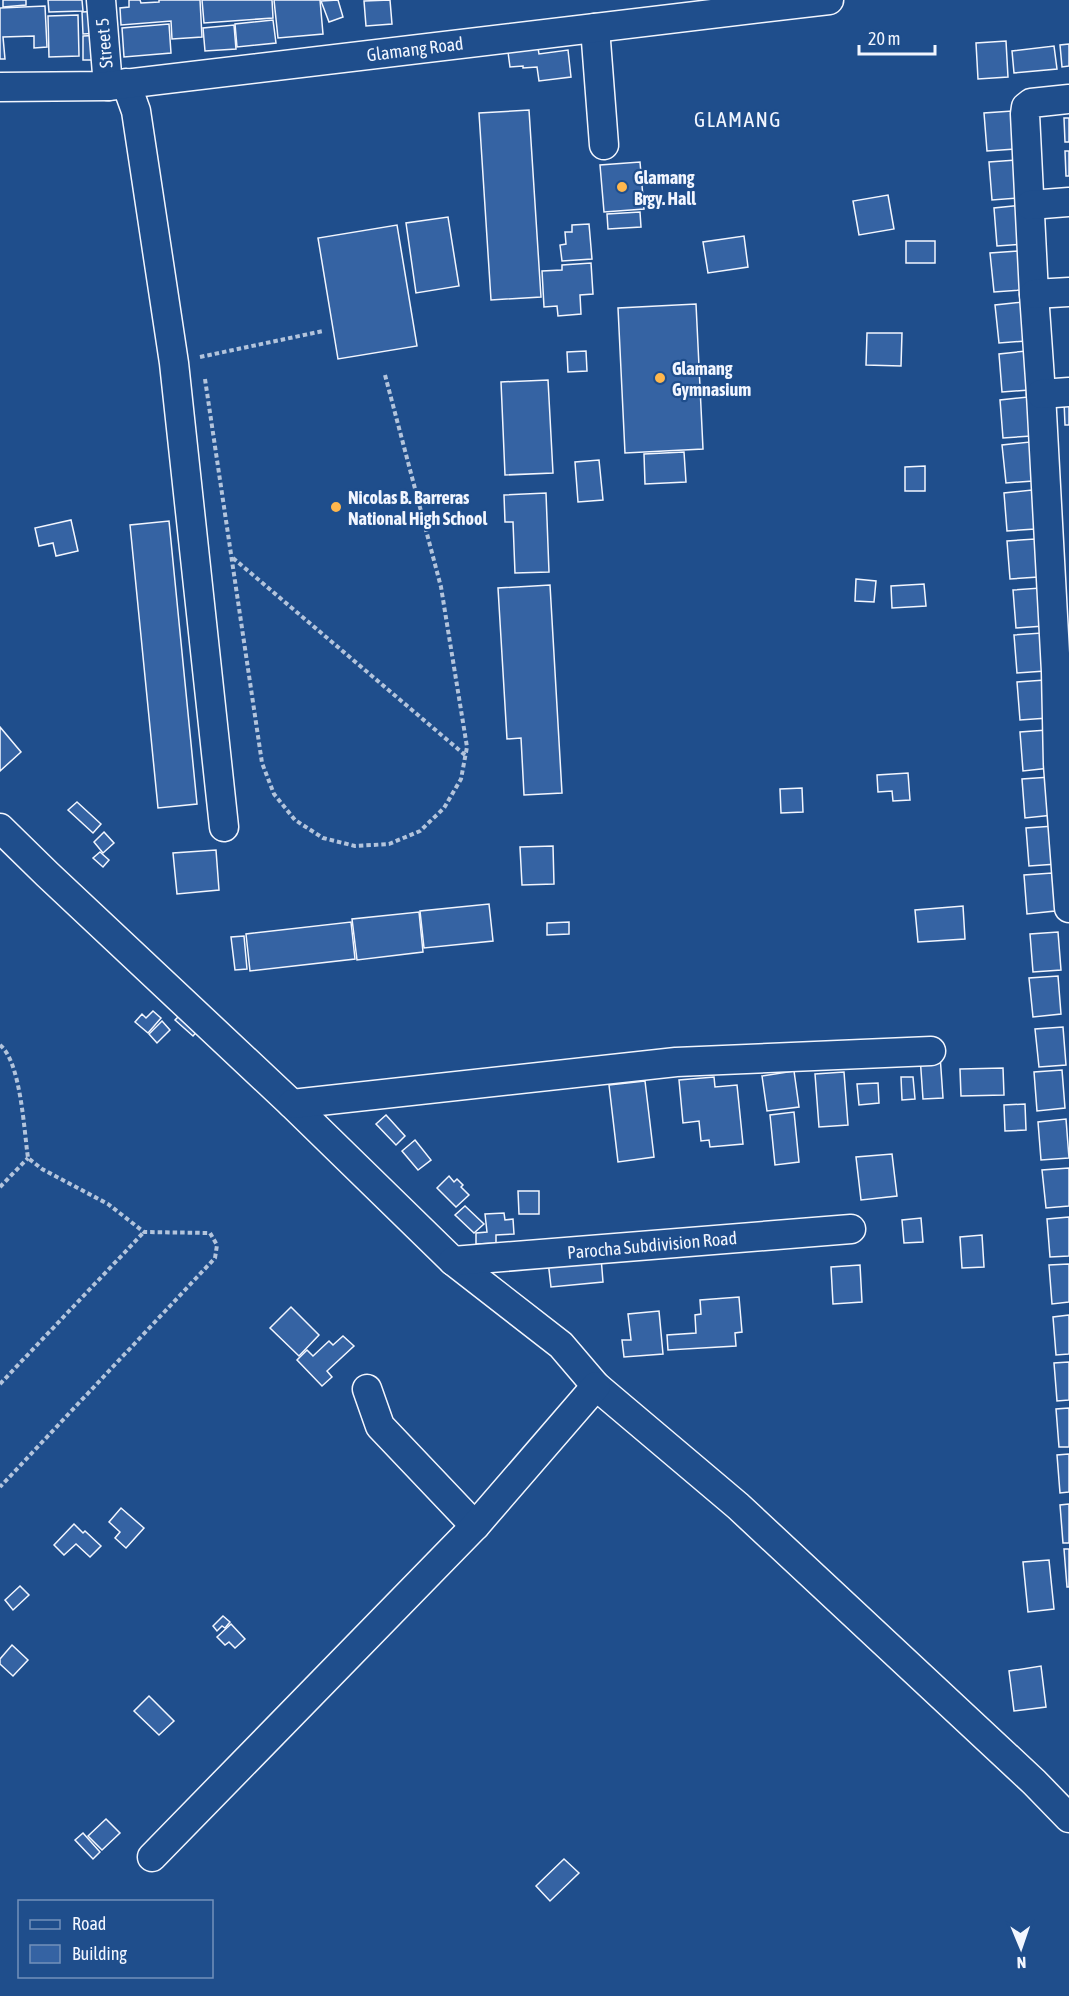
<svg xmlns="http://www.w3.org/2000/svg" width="1069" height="1996" viewBox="0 0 1069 1996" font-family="'Asap Condensed',sans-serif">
  <rect width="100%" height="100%" fill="#1f4e8c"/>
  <!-- building -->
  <g fill="#3563a3" stroke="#f2f6ff" stroke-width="1.5">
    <path d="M3 0H26V5L3 7Z"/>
    <path d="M48 0H82L83 11 49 12Z"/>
    <path d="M129 0H140L141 3 159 2V0H200L202 37 172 39 171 21 121 25 120 8 129 7Z"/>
    <path d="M202 0H272L273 18 204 23Z"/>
    <path d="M274 0H320L323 34 278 38Z"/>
    <path d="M338 0 343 17 329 22 321 1Z"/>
    <path d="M390 0 392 24 366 26 364 1Z"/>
    <path d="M45 6 47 47 34 48V36L3 37 5 59H0V8Z"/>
    <path d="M101 11V33L83 34 82 12Z"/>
    <path d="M78 15 79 56 49 57 48 16Z"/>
    <path d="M273 20 276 43 237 47 235 24Z"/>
    <path d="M169 24 171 53 124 57 122 28Z"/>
    <path d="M234 25 236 49 205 51 203 28Z"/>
    <path d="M104 35 105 60H83V36Z"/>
    <path d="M1006 41 1008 77 978 79 976 43Z"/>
    <path d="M1069 44V66L1062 67 1060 45Z"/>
    <path d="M1054 46 1057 69 1014 73 1012 51Z"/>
    <path d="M538 48 539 54 568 50 571 77 539 81 537 67 523 68V66L510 67 508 52Z"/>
    <path d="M529 110 541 297 491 300 479 113Z"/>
    <path d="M1012 111 1015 149 987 151 984 113Z"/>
    <path d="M1064 118H1069V142H1065Z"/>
    <path d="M1065 151H1069V176H1066Z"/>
    <path d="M1016 160 1019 198 992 200 989 162Z"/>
    <path d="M640 162 644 209 604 212 600 165Z"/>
    <path d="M888 195 894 229 859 235 853 201Z"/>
    <path d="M1022 205 1025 244 997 246 994 208Z"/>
    <path d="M640 212 641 227 608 229 607 214Z"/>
    <path d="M448 217 459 286 416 293 406 223Z"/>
    <path d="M589 224 592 259 562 261 560 245 566 244 565 232H572V225Z"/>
    <path d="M397 225 417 346 338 359 318 238Z"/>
    <path d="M744 236 748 267 708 273 703 242Z"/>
    <rect x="906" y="241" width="29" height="22"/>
    <path d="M1018 251 1021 290 994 292 990 253Z"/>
    <path d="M591 263 593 294 580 295 581 314 558 316 557 306 544 307 542 271 562 270V265Z"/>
    <path d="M1023 302 1026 341 999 343 995 305Z"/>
    <path d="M696 304 703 449 625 453 618 308Z"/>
    <path d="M867 333H902L901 366 866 365Z"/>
    <path d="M586 351 587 371 568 372 567 352Z"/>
    <path d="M1026 351 1029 390 1002 392 999 354Z"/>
    <path d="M548 380 553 473 505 475 501 382Z"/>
    <path d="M1028 397 1031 436 1003 438 1000 400Z"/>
    <path d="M1064 401H1069V425H1065Z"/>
    <path d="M1030 442 1033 481 1006 483 1002 445Z"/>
    <path d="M684 452 686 482 645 484 644 454Z"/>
    <path d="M599 460 603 500 578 502 575 462Z"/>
    <path d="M925 466V491H905V467Z"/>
    <path d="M1032 490 1035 529 1007 531 1004 493Z"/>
    <path d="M546 493 549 572 515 573 513 522H505L504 495Z"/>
    <path d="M71 520 78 551 56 556 53 543 39 546 35 528Z"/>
    <path d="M169 521 197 804 158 808 130 525Z"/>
    <path d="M1035 539 1038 577 1010 579 1007 541Z"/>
    <path d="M856 579 876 581 874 602 855 601Z"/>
    <path d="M924 584 926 606 892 608 891 586Z"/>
    <path d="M550 585 562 793 524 795 521 738 507 739 498 588Z"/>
    <path d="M1041 588 1044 626 1016 628 1013 590Z"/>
    <path d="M1042 633 1045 671 1017 673 1014 635Z"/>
    <path d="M1045 680 1048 718 1020 720 1017 682Z"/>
    <path d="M0 727 21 752 0 771Z"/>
    <path d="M1047 730 1050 768 1023 771 1020 732Z"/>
    <path d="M908 773 910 800 893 801 892 791 878 792 877 775Z"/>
    <path d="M1050 777 1053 815 1025 818 1022 779Z"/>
    <path d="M802 788 803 812 781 813 780 789Z"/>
    <path d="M77 802 101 824 93 833 68 810Z"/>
    <path d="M1054 826 1057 864 1029 866 1026 828Z"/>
    <path d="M104 832 114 843 103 853 94 842Z"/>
    <path d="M553 846 554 884 522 885 520 847Z"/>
    <path d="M216 850 219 890 177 894 173 853Z"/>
    <path d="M100 852 109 860 103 867 93 858Z"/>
    <path d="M1052 873 1055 911 1027 914 1024 875Z"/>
    <path d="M489 904 493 941 424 948 420 911Z"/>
    <path d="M963 906 965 939 918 942 915 910Z"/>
    <path d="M419 912 423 952 357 960 352 919Z"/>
    <path d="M351 922 355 959 250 971 246 934Z"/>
    <path d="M569 922V934L547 935V923Z"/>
    <path d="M1058 932 1061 970 1033 972 1030 934Z"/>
    <path d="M244 936 247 969 235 970 231 937Z"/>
    <path d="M1058 976 1061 1014 1033 1017 1029 978Z"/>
    <path d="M153 1011 161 1018 148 1033 135 1022 142 1014 146 1018Z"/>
    <path d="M184 1011 201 1027 193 1036 175 1020Z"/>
    <path d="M162 1021 170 1030 157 1043 149 1034Z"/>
    <path d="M1063 1027 1066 1065 1039 1067 1035 1029Z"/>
    <path d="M940 1055 943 1098 923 1099 920 1056Z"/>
    <path d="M1003 1068 1004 1095 961 1096 960 1069Z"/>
    <path d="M1062 1070 1065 1108 1037 1111 1034 1072Z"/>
    <path d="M794 1071 799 1107 767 1111 762 1076Z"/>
    <path d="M844 1072 848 1125 819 1127 815 1074Z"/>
    <path d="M714 1077 715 1087 737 1085 743 1144 710 1147 709 1140 701 1141 699 1121 683 1123 679 1080Z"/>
    <path d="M901 1077H913L915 1099 902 1100Z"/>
    <path d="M645 1081 654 1157 618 1162 609 1085Z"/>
    <path d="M878 1083 879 1103 859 1105 857 1084Z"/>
    <path d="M1025 1104 1026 1130 1005 1131 1004 1105Z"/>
    <path d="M794 1112 799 1162 775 1165 770 1115Z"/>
    <path d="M386 1115 405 1136 396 1145 376 1124Z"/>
    <path d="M1066 1119 1069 1158 1041 1160 1038 1122Z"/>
    <path d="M415 1140 431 1160 418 1170 402 1151Z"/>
    <path d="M892 1154 897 1196 861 1200 856 1157Z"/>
    <path d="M1069 1168V1206L1046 1208 1042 1170Z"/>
    <path d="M449 1176 454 1182 457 1179 463 1185 461 1187 469 1195 456 1207 437 1188Z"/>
    <path d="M518 1191H539V1214H519Z"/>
    <path d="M465 1206 484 1224 474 1233 455 1215Z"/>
    <path d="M504 1213 505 1220 513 1219 514 1234 496 1235V1243L476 1244V1233L487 1232 485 1214Z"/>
    <path d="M1069 1217V1256L1050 1257 1047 1219Z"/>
    <path d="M921 1218 923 1242 904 1243 902 1220Z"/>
    <path d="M982 1235 984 1267 962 1268 960 1237Z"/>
    <path d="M601 1257 603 1282 551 1287 548 1261Z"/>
    <path d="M1069 1264V1302L1052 1304 1049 1265Z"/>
    <path d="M860 1265 862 1302 833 1304 831 1267Z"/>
    <path d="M739 1297 742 1332 735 1333 736 1346 668 1350 667 1335 696 1333 695 1315 701 1314 700 1300Z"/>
    <path d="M291 1307 319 1335 299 1356 270 1328Z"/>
    <path d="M659 1311 663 1354 624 1357 622 1340H631L628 1314Z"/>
    <path d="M1069 1315V1354L1056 1355 1053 1317Z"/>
    <path d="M343 1336 354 1346 327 1371 332 1377 322 1386 297 1360 307 1350 313 1356 329 1341 333 1345Z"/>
    <path d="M1069 1362V1400L1057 1401 1054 1363Z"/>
    <path d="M1069 1408V1447H1059L1056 1409Z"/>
    <path d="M1069 1454V1492L1060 1493 1057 1455Z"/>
    <path d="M1069 1504V1543H1063L1060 1505Z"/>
    <path d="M121 1508 144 1528 126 1548 115 1538 120 1532 109 1522Z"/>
    <path d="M74 1524 83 1533 85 1531 101 1546 90 1557 76 1544 64 1555 54 1545Z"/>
    <path d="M1064 1549H1069V1587H1067Z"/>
    <path d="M1049 1560 1054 1609 1028 1612 1023 1562Z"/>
    <path d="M20 1586 29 1595 13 1610 5 1600Z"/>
    <path d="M223 1616 230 1622 225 1628 222 1626 217 1631 213 1626Z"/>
    <path d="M231 1624 245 1639 235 1648 229 1642 225 1645 217 1637Z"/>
    <path d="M12 1645 28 1660 13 1676 0 1664V1659Z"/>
    <path d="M1041 1666 1046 1707 1014 1711 1009 1671Z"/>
    <path d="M149 1696 174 1721 159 1735 134 1711Z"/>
    <path d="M106 1819 120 1833 102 1850 88 1836Z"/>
    <path d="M83 1833 100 1852 93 1859 75 1840Z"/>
    <path d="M564 1859 579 1873 550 1901 536 1886Z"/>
  </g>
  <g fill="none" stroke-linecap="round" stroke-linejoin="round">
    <!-- minor casing -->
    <g stroke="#f2f6ff" stroke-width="31">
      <g id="minor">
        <path d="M101 0 108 86"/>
        <path d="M595 28 604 145"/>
        <path d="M126 83 136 111 174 363 224 827"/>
        <path d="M0 87 108 86 829 0"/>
        <path d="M1069 99 1031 103 1026 107 1025 114 1034 294 1041 394 1056 672 1058 764 1069 908"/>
        <path d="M1030 205 1069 202"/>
        <path d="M1034 294 1069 292"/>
        <path d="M1041 394 1069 392"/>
        <path d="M0 828 47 874 292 1104 453 1261 561 1345 596 1386 738 1506 1034 1782 1069 1818"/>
        <path d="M292 1104 676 1062 931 1051"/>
        <path d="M453 1261 851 1229"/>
        <path d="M367 1389 380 1426 475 1526"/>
        <path d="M152 1857 475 1526 596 1386"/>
      </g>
    </g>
    <!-- path -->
    <g stroke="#b3c4dc" stroke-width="4" stroke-dasharray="4.5 3" stroke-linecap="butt">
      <path d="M200 357 323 331"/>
      <path d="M205 379 262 763 274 794 295 820 323 838 355 846 389 844 420 831 444 808 461 779 467 747 441 587 385 375"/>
      <path d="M233 558 465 755"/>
      <path d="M0 1045C21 1062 24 1131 28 1158L42 1169 108 1204 144 1232 210 1233 217 1245 215 1258 0 1487"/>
      <path d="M0 1187 28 1158"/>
      <path d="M0 1384 144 1232"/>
    </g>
    <!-- minor -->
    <use href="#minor" stroke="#1f4e8c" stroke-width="28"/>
  </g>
  <!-- markers -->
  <g fill="#ffb74d" stroke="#1f4e8c" stroke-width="2">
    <circle cx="622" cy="187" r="6"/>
    <circle cx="660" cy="378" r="6"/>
    <circle cx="336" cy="507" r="6"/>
  </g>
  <g text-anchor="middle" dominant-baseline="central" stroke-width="4.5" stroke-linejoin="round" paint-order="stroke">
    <!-- street labels -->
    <g font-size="18" fill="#f2f6ff" stroke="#1f4e8c">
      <text transform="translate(104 43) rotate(-95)">Street 5</text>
      <text transform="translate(415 49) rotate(-7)">Glamang Road</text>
      <text transform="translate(652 1245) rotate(-5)">Parocha Subdivision Road</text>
    </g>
    <!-- poi labels -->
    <g font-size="18" font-weight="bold" fill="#f2f6ff" stroke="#1f4e8c" text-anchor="start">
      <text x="634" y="177">Glamang<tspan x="634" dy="21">Brgy. Hall</tspan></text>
      <text x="672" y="368">Glamang<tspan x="672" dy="21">Gymnasium</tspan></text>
      <text x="348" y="497">Nicolas B. Barreras<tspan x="348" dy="21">National High School</tspan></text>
    </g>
    <!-- quarter labels -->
    <g font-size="21" letter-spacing="1.5" fill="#f2f6ff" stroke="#1f4e8c">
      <text x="738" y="119">GLAMANG</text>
    </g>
  </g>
  <!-- legend -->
  <rect x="18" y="1900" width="195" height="78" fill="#1f4e8c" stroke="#7391ba" stroke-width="1.5"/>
  <rect x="30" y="1920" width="30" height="9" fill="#1f4e8c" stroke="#7391ba" stroke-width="1.5"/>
  <text x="72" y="1930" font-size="18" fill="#f2f6ff">Road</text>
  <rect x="30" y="1945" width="30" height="18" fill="#3563a3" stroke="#7391ba" stroke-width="1.5"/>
  <text x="72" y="1960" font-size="18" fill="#f2f6ff">Building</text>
  <!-- north arrow -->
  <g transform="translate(1021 1948) rotate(178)" stroke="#1f4e8c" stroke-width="4.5" paint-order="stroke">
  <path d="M0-4.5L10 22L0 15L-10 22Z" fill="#f2f6ff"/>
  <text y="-9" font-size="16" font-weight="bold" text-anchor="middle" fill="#f2f6ff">N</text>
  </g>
  <!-- scale -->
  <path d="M859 45v9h76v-9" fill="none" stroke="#f2f6ff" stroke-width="3"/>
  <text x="868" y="45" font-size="18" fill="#f2f6ff" stroke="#1f4e8c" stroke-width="4.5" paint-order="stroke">20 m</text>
</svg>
